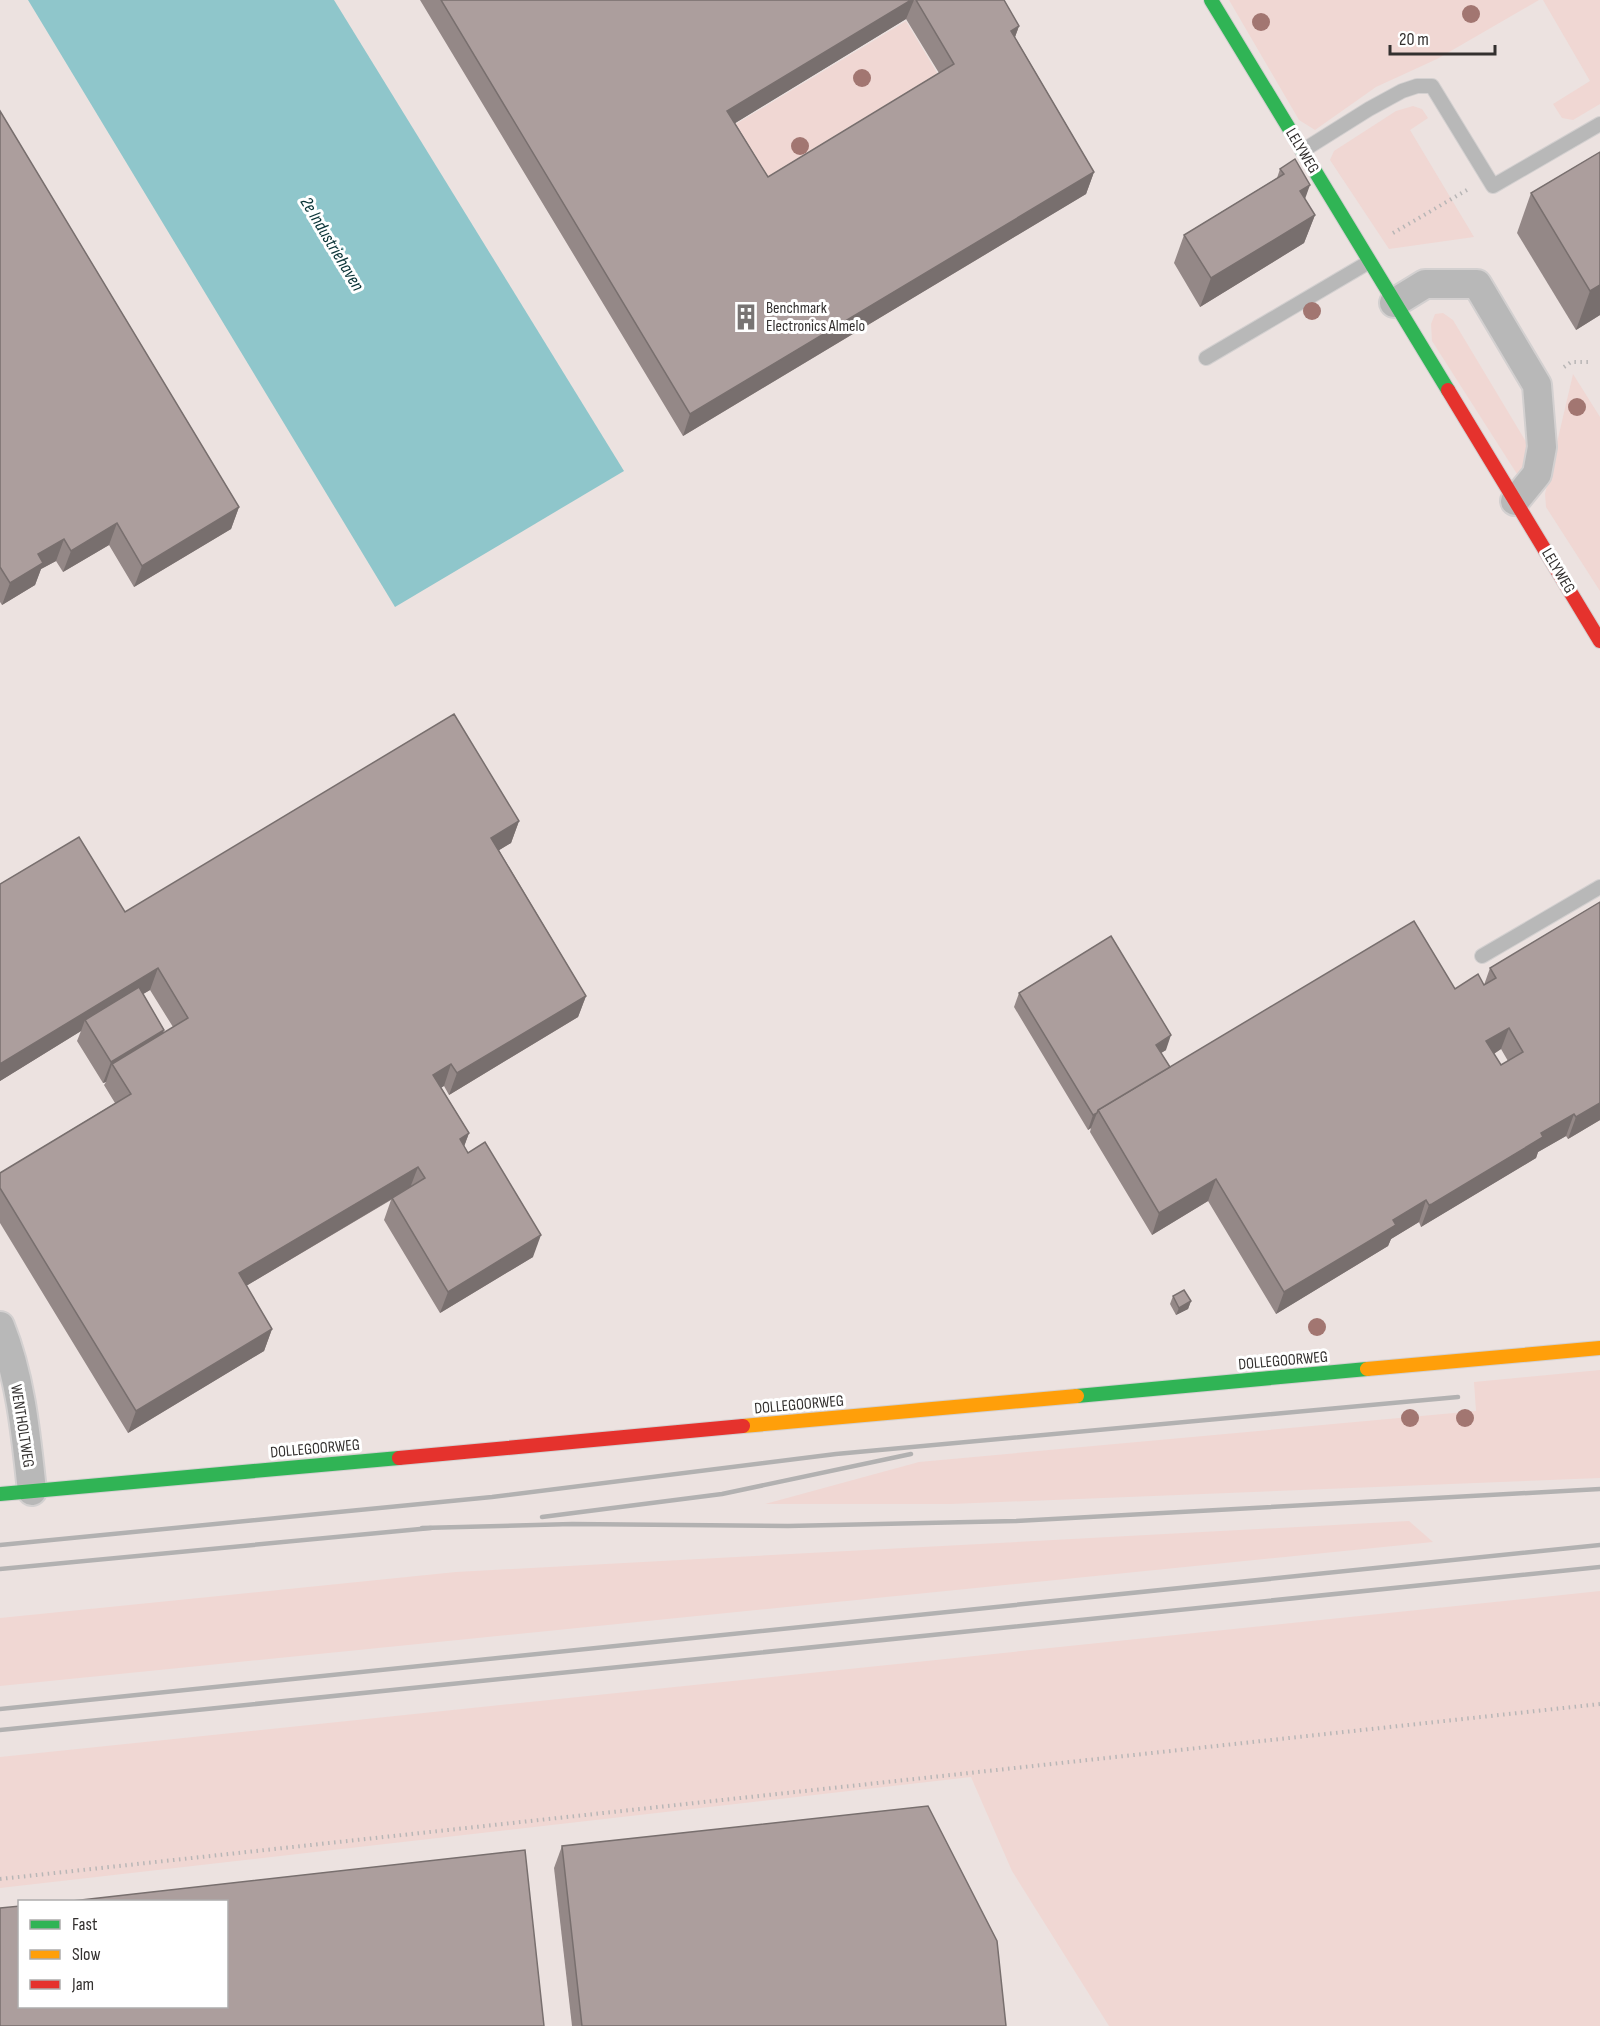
<svg xmlns="http://www.w3.org/2000/svg" width="1600" height="2026" viewBox="0 0 1600 2026" font-family="'Sofia Sans Condensed',sans-serif">
  <rect width="100%" height="100%" fill="#f7f2f2"/>
  <!-- built -->
  <path fill="#ece2e0" fill-rule="evenodd" d="M0 0H1600V2026H0ZM20 1902H226V2006H20Z"/>
  <!-- green -->
  <g fill="#f0d7d3">
    <path d="M1229 0H1539L1437 59 1376 87 1315 130 1299 120Z"/>
    <path d="M1543 0H1600V104L1573 120 1562 118 1553 104 1590 81Z"/>
    <path d="M906 21 945 86 760 197 721 133Z"/>
    <path d="M1413 106 1422 109 1428 118 1410 130 1474 237 1389 249 1330 160 1334 151 1396 111Z"/>
    <path d="M1443 313 1453 320 1528 445 1523 470 1517 474 1432 341 1431 324 1435 314Z"/>
    <path d="M1573 374 1600 417V591L1546 507 1545 494Z"/>
    <path d="M1600 1370V1478L951 1504H765L919 1462 1476 1411 1474 1382Z"/>
    <path d="M1409 1521 1433 1542 0 1686V1618L456 1572Z"/>
    <path d="M1600 1591V2026H1109L1012 1871 971 1777 0 1888V1757Z"/>
  </g>
  <!-- water -->
  <path fill="#8fc6cb" d="M28 0H334L624 471 395 607Z"/>
  <g fill="none" stroke-linecap="round" stroke-linejoin="round">
    <!-- lane casing -->
    <g stroke="#d3d0d0" stroke-width="16">
      <g id="lane">
        <path d="M1302 151 1369 109 1402 91 1417 86H1432L1493 186 1600 124"/>
        <path d="M1206 358 1369 262"/>
        <path d="M1482 956 1600 887"/>
      </g>
    </g>
    <!-- street casing -->
    <g stroke="#d3d0d0" stroke-width="32">
      <g id="street">
        <path d="M1394 303 1425 284H1477L1537 385 1542 447 1537 474 1515 501"/>
        <path d="M0 1326C21 1378 26 1436 32 1491"/>
      </g>
    </g>
    <!-- fast casing -->
    <g stroke="#d3d0d0" stroke-width="16">
      <g id="fast">
        <path d="M1211 0 1448 390"/>
        <path d="M1077 1396 1367 1369"/>
        <path d="M0 1494 399 1458"/>
      </g>
    </g>
    <!-- slow casing -->
    <g stroke="#d3d0d0" stroke-width="16">
      <g id="slow">
        <path d="M1367 1369 1600 1348"/>
        <path d="M743 1426 1077 1396"/>
      </g>
    </g>
    <!-- jam casing -->
    <g stroke="#d3d0d0" stroke-width="16">
      <g id="jam">
        <path d="M1448 390 1600 641"/>
        <path d="M399 1458 743 1426"/>
      </g>
    </g>
    <!-- path -->
    <g stroke="#b8b6b6" stroke-width="4" stroke-dasharray="1.5 4.5" stroke-linecap="butt">
      <path d="M1393 233 1467 190"/>
      <path d="M1564 367 1571 362H1589"/>
      <path d="M0 1879 1600 1704"/>
    </g>
    <!-- lane -->
    <use href="#lane" stroke="#b8b8b8" stroke-width="14"/>
    <!-- street -->
    <use href="#street" stroke="#b8b8b8" stroke-width="28"/>
    <!-- fast -->
    <use href="#fast" stroke="#30b455" stroke-width="14"/>
    <!-- slow -->
    <use href="#slow" stroke="#ff9f0a" stroke-width="14"/>
    <!-- jam -->
    <use href="#jam" stroke="#e5322d" stroke-width="14"/>
    <!-- rail -->
    <g stroke="#b2b1b1" stroke-width="4.5">
      <path d="M542 1517 722 1494 911 1454"/>
      <path d="M422 1528 572 1524 788 1526 1016 1521 1600 1489"/>
      <path d="M0 1545 492 1497 836 1454 1458 1397"/>
      <path d="M0 1569 431 1528"/>
      <path d="M0 1709 1600 1545"/>
      <path d="M0 1730 1600 1567"/>
    </g>
  </g>
  <!-- trees -->
  <g fill="#a27671">
    <circle cx="1471" cy="14" r="9"/>
    <circle cx="1261" cy="22" r="9"/>
    <circle cx="862" cy="78" r="9"/>
    <circle cx="800" cy="146" r="9"/>
    <circle cx="1312" cy="311" r="9"/>
    <circle cx="1577" cy="407" r="9"/>
    <circle cx="1317" cy="1327" r="9"/>
    <circle cx="1410" cy="1418" r="9"/>
    <circle cx="1465" cy="1418" r="9"/>
  </g>
  <!-- wall -->
  <g fill="#948887" fill-rule="evenodd">
    <path d="M420 0H1004L1019 26 1015 37 1094 172 1086 194 683 436ZM906 19 939 73 768 177 735 123Z"/>
    <path d="M0 111 239 507 231 529 134 587 109 545 63 572 56 561 41 569 35 585 2 605 0 602Z"/>
    <path d="M1600 152V315L1576 330 1517 233 1531 193Z"/>
    <path d="M1280 169 1305 199 1315 215 1304 243 1200 307 1174 263 1184 235 1277 178Z"/>
    <path d="M519 821 511 843 499 850 586 996 578 1017 449 1095 444 1086 441 1087 469 1133 464 1146 533 1257 440 1313 384 1220 391 1200 246 1286 272 1329 264 1351 128 1433 0 1223V1173L115 1103 104 1085 106 1082 103 1083 77 1041 81 1031 0 1081V884L125 912ZM150 990 173 1027 163 1033 164 1030 143 994Z"/>
    <path d="M1600 902V1120L1568 1139 1566 1136 1538 1152 1536 1158 1424 1225 1421 1227 1419 1222 1391 1239 1388 1246 1276 1314 1208 1201 1152 1235 1090 1132 1091 1128 1088 1130 1014 1007 1019 993 1166 1050 1161 1053 1170 1067 1455 989 1484 985 1490 968ZM1501 1049 1508 1061 1501 1065 1494 1054Z"/>
    <path d="M1173 1296 1191 1301 1188 1309 1176 1315 1170 1304Z"/>
    <path d="M562 1846 1006 2026H572L554 1868Z"/>
  </g>
  <!-- shaded-wall -->
  <g fill="#786f6e">
    <path d="M911 0H914L906 19 719 133 727 111Z"/>
    <path d="M1019 26 1011 48V31Z"/>
    <path d="M1094 172 1086 194 683 436 690 414Z"/>
    <path d="M1310 185 1300 213V191Z"/>
    <path d="M1315 215 1304 243 1200 307 1211 278Z"/>
    <path d="M1600 285V315L1576 330 1590 291Z"/>
    <path d="M239 507 231 529 134 587 142 566Z"/>
    <path d="M117 523 109 545 63 572 71 551Z"/>
    <path d="M64 539 56 561 41 569 35 585 2 605 10 583 38 554Z"/>
    <path d="M519 821 511 843 483 860 491 838Z"/>
    <path d="M158 968 150 990 89 1026 85 1020 81 1031 0 1081V1064Z"/>
    <path d="M586 996 578 1017 449 1095 457 1073Z"/>
    <path d="M1509 1028 1501 1049 1479 1063 1486 1041Z"/>
    <path d="M164 1030 156 1051 112 1064 106 1082 103 1083 111 1062Z"/>
    <path d="M1171 1035 1166 1050 1151 1059 1156 1045Z"/>
    <path d="M451 1064 444 1086 426 1097 433 1075Z"/>
    <path d="M1600 1103V1120L1568 1139 1576 1117Z"/>
    <path d="M1097 1113 1091 1128 1088 1130 1093 1115Z"/>
    <path d="M1574 1114 1566 1136 1538 1152 1536 1158 1421 1227 1429 1205 1541 1133Z"/>
    <path d="M469 1133 461 1155 460 1139Z"/>
    <path d="M418 1167 410 1188 231 1295 239 1273Z"/>
    <path d="M1216 1179 1208 1201 1152 1235 1159 1213Z"/>
    <path d="M1426 1200 1419 1222 1391 1239 1388 1246 1276 1314 1284 1292 1393 1220Z"/>
    <path d="M541 1235 533 1257 440 1313 448 1292Z"/>
    <path d="M1191 1301 1188 1309 1176 1315 1179 1308Z"/>
    <path d="M272 1329 264 1351 128 1433 136 1411Z"/>
  </g>
  <!-- building -->
  <g fill="#ac9e9d" stroke="#786f6e" stroke-width="1.5" fill-rule="evenodd">
    <path d="M441 0H911L727 111 768 177 954 64 916 0H1004L1019 26 1011 31 1094 172 690 414Z"/>
    <path d="M0 111 239 507 142 566 117 523 71 551 64 539 38 554 43 563 10 583 0 567Z"/>
    <path d="M1600 152V285L1590 291 1531 193Z"/>
    <path d="M1295 159 1310 185 1300 191 1315 215 1211 278 1184 235 1284 174 1280 169Z"/>
    <path d="M454 714 519 821 491 838 586 996 457 1073 451 1064 433 1075 469 1133 460 1139 468 1153 485 1142 541 1235 448 1292 392 1198 425 1178 418 1167 239 1273 272 1329 136 1411 0 1188V1173L131 1094 112 1064 188 1018 158 968 0 1064V884L79 837 125 912Z"/>
    <path d="M1600 902V1103L1576 1117 1574 1114 1541 1133 1543 1137 1432 1204 1429 1205 1426 1200 1393 1220 1396 1225 1284 1292 1216 1179 1159 1213 1098 1110 1414 921 1455 989 1478 974 1484 985 1496 978 1490 968ZM1509 1028 1523 1052 1501 1065 1486 1041Z"/>
    <path d="M1111 936 1171 1035 1156 1045 1170 1067 1098 1110 1097 1113 1093 1115 1019 993Z"/>
    <path d="M139 987 164 1030 111 1062 85 1020Z"/>
    <path d="M1184 1290 1191 1301 1179 1308 1173 1296Z"/>
    <path d="M928 1806 997 1941 1006 2026H582L562 1846Z"/>
    <path d="M525 1850 544 2026H0V1908L20 1906V2007H226V1902H63Z"/>
  </g>
  <!-- icons -->
  <defs>
    <g id="building-bare" transform="scale(2.07)"><path d="M-4-6H4V6H1V3H-1V6H-4ZM-2.5-4.3h1.7v1.8h-1.7ZM.8-4.3h1.7v1.8H.8ZM-2.5-1h1.7V.8h-1.7ZM.8-1h1.7V.8H.8Z" fill="#787473" stroke="#fff" stroke-width="2.5" paint-order="stroke"/></g>
  </defs>
  <g fill-rule="evenodd">
    <use href="#building-bare" x="746" y="317"/>
  </g>
  <g text-anchor="middle" dominant-baseline="central" stroke-width="6" stroke-linejoin="round" paint-order="stroke">
    <!-- street labels -->
    <g font-size="16" fill="#33302f" stroke="#fff">
      <text transform="translate(1302 151) rotate(59)">LELYWEG</text>
      <text transform="translate(1558 571) rotate(59)">LELYWEG</text>
      <text transform="translate(1283 1361) rotate(-5)">DOLLEGOORWEG</text>
      <text transform="translate(799 1405) rotate(-5)">DOLLEGOORWEG</text>
      <text transform="translate(22 1426) rotate(81)">WENTHOLTWEG</text>
      <text transform="translate(315 1449) rotate(-5)">DOLLEGOORWEG</text>
    </g>
    <!-- poi labels -->
    <g font-size="16" fill="#33302f" stroke="#fff" text-anchor="start">
      <text x="766" y="308">Benchmark<tspan x="766" dy="18">Electronics Almelo</tspan></text>
    </g>
    <!-- water labels -->
    <g font-size="18" font-style="italic" fill="#083235" stroke="#fff">
      <text transform="translate(332 244) rotate(59)">2e Industriehaven</text>
    </g>
  </g>
  <!-- legend -->
  <rect x="18" y="1900" width="210" height="108" fill="#ffffff" stroke="#adacac" stroke-width="1.5"/>
  <rect x="30" y="1920" width="30" height="9" fill="#30b455" stroke="#adacac" stroke-width="1.5"/>
  <text x="72" y="1930" font-size="18" fill="#33302f">Fast</text>
  <rect x="30" y="1950" width="30" height="9" fill="#ff9f0a" stroke="#adacac" stroke-width="1.5"/>
  <text x="72" y="1960" font-size="18" fill="#33302f">Slow</text>
  <rect x="30" y="1980" width="30" height="9" fill="#e5322d" stroke="#adacac" stroke-width="1.5"/>
  <text x="72" y="1990" font-size="18" fill="#33302f">Jam</text>
  <!-- scale -->
  <path d="M1390 45v9h105v-9" fill="none" stroke="#33302f" stroke-width="3"/>
  <text x="1399" y="45" font-size="18" fill="#33302f" stroke="#ffffff" stroke-width="4.5" paint-order="stroke">20 m</text>
</svg>
